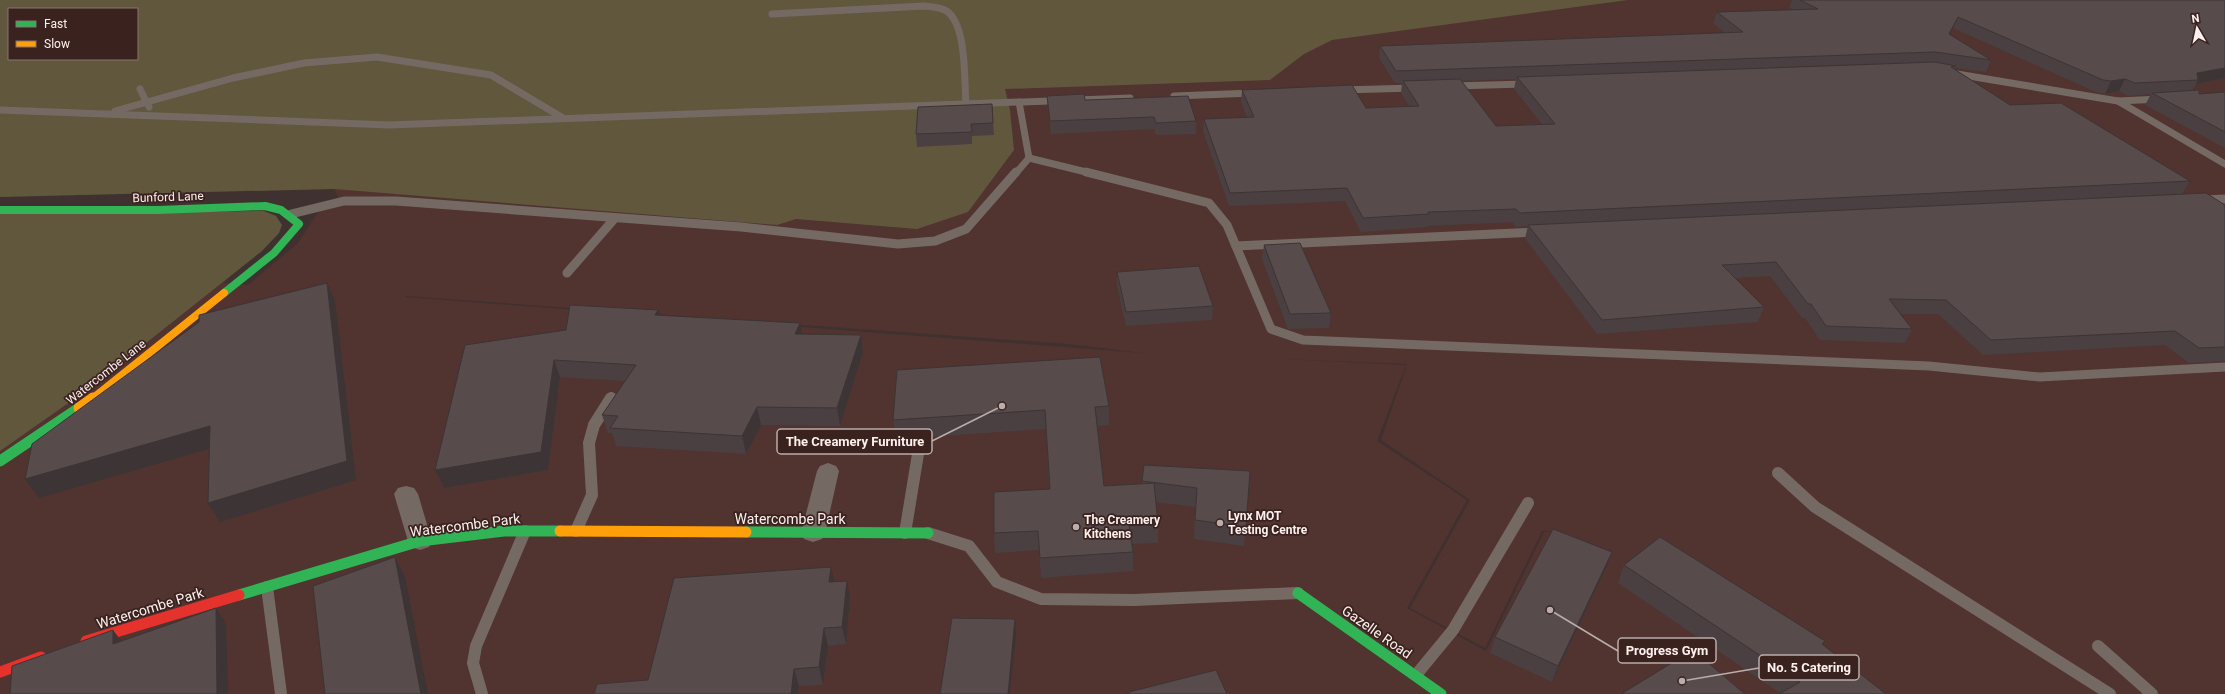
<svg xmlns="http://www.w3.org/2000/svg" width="2225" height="694" viewBox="0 0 2225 694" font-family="Roboto,sans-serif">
  <rect width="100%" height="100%" fill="#3f312f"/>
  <!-- built -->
  <path fill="#513330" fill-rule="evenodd" d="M0 0H2225V694H0V217L274 238 223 283 248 285 298 243 322 206 338 197 334 189 0 197ZM9 9H137V59H9ZM405 296 1067 344 1144 353 405 297ZM1282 359 1407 364 1381 440 1470 500 1410 608 1485 648 1542 531 1569 532H1544L1486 651 1407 608 1467 500 1377 441 1406 365Z"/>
  <!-- green -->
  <g fill="#61573d" fill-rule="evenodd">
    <path d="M0 0H1628L1332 40 1304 54 1270 80 1005 89 1010 110 1014 150 968 212 917 229 796 219 777 225 334 189 0 197ZM9 9H137V59H9Z"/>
    <path d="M264 211 276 216 282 225 279 233 262 251 87 390 0 451V214Z"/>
  </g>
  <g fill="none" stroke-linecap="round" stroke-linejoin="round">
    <!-- lane-far2 -->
    <g stroke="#756a63" stroke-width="7">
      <path d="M772 14 924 6C931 7 942 7 948 12 967 28 964 80 966 104"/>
      <path d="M1951 73 2118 101 2161 99"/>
      <path d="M1452 86 1528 84"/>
      <path d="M140 89 149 107"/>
      <path d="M1342 90 1414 88"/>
      <path d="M1174 96 1254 93"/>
      <path d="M2118 101 2225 164"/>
      <path d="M0 110 389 125 1130 98"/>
      <path d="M115 111 233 78 304 63 377 57 491 75 563 118"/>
      <path d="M1029 158 1090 173"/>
      <path d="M1016 173 1029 158 1019 102"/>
    </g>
    <!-- lane-far1 -->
    <g stroke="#756a63" stroke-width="9">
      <path d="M1086 172 1209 203 1227 225 1271 329 1303 340 1929 366 2040 377 2225 367"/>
      <path d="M2205 200 2225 199"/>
      <path d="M291 214 344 201H396L741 227 898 244 935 241 966 229 1016 172"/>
      <path d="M1236 246 1539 232"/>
      <path d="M567 273 615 218"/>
      <path d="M611 399 612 397"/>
    </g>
    <!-- lane -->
    <g stroke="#756a63" stroke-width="12">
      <path d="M1778 473 1815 507 2110 694"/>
      <path d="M576 531 592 495 589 443 594 425 611 398"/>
      <path d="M905 533 918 454"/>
      <path d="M928 533 969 546 997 582 1041 599 1134 600 1298 593"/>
      <path d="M267 587 281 694"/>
      <path d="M2098 646 2152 694"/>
      <path d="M1416 675 1453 630 1528 503"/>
      <path d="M482 694 473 663 476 646 525 531"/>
    </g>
    <!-- street -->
    <g fill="#756a63" fill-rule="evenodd">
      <path d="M828 463 836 466 839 471 825 533 822 539 813 542 804 539 801 533 817 471 820 466Z"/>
      <path d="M406 486 414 488 418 494 432 541 429 547 420 550 411 547 408 541 394 494 398 488Z"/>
    </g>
    <!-- fast-far1 -->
    <path stroke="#30b455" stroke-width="8" d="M0 210H158L265 206 281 210 299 224 274 253 224 293"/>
    <!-- fast -->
    <g stroke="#30b455" stroke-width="11">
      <path d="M0 461 79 408"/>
      <path d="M746 532 928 533"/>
      <path d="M1298 593 1441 694"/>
      <path d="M239 595 420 541 504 531H560"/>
    </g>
    <!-- slow-far1 -->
    <path stroke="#ff9f0a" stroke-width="8" d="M92 399 224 293"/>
    <!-- slow -->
    <g stroke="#ff9f0a" stroke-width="11">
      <path d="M79 408 93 398"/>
      <path d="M560 531 746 532"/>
    </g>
    <!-- jam -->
    <g stroke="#e5322d" stroke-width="11">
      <path d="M86 641 239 595"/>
      <path d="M0 672 41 657"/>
    </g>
  </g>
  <!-- wall -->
  <g fill="#4b4041" fill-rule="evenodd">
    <path d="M1792 0H2225V78L2196 84 2192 91 2199 94 2225 92V148L2145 105 2151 94 2128 96 2119 91 2105 94 2096 92 1953 28 1950 35 1991 60 1986 72 1955 68 1954 69 2010 105 2190 181 2182 194 2225 205V361L2189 363 2165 345 1983 355 1938 314H1900L1912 329 1905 343 1820 340 1805 318H1802L1770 276 1735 278 1764 307 1758 322 1597 334 1525 238 1528 226 1516 227 1513 222 1427 226V227L1361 232 1345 201 1229 206 1203 131 1204 119 1247 117 1241 102 1242 90 1366 108 1409 106 1401 93 1402 83H1395L1379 58 1380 46 1725 33 1713 23 1717 12 1793 10 1789 8ZM1516 79 1514 89 1542 124 1496 126 1461 81Z"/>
    <path d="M1047 96 1085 100 1196 121V134L1156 135 1154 129 1051 134 1048 108Z"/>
    <path d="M992 104 994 135 972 136V144L917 147 916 134Z"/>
    <path d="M1264 245 1331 313 1329 328 1288 329 1262 259Z"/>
    <path d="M1117 272 1213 306 1212 320 1126 326 1117 286Z"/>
    <path d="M660 315 802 334 861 335 863 352 840 426 761 425 746 454 616 446 612 433H608L602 415 625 381 560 377 548 470 444 488 435 470 566 330Z"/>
    <path d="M1109 406V425L1097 426 1104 486 1142 484V481L1250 471 1244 546 1194 539 1195 507 1156 502 1158 523V543L1132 544 1133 552V571L1041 578 1039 550 995 553 994 533 1049 489 1046 429 896 439 893 420Z"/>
    <path d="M1624 565 1823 645 1886 694 1780 693 1618 583Z"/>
    <path d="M1606 568 1552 682 1490 653 1495 637Z"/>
    <path d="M835 582 850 598 846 644 828 646 823 685 799 686 798 694H594L648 680Z"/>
  </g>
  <!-- shaded-wall -->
  <g fill="#3d3435">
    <path d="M1958 17 1953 28 1944 46 1949 34Z"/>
    <path d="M2225 68V78L2196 84 2198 80 2197 73Z"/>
    <path d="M2125 79 2119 91 2105 94 2111 81Z"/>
    <path d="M327 283 335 301 356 480 220 522 208 503Z"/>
    <path d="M658 310 663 327 655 315Z"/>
    <path d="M800 323 803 340 795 334Z"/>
    <path d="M861 335 863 352 840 426 837 408Z"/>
    <path d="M554 360 560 377 548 470 444 488 435 470Z"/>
    <path d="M757 407 761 425 746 454 742 436Z"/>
    <path d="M210 426 222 445 39 498 25 479Z"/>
    <path d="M1612 552 1606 568 1552 682 1558 666Z"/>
    <path d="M395 557 405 577 428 694H421Z"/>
    <path d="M831 567 835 584 829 582Z"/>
    <path d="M847 581 850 598 846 644 842 627Z"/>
    <path d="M216 608 226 624 228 694H217Z"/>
    <path d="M1015 619 1016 635 1010 694H1008Z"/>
    <path d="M824 628 828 646 823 685 819 667Z"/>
    <path d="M113 630 125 646 113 644Z"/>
    <path d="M794 669 799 686 798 694H791Z"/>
  </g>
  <!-- building -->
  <g fill="#574b4c" stroke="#3d3435">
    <path d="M1800 0H2225V68L2197 73 2198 80 2135 83 2125 79 2111 81 2103 80 1958 17 1949 34 1991 60 1935 52 1396 71 1380 46 1743 32 1717 12 1818 9Z"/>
    <path d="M1935 62 1956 66 1951 67 2010 105 2061 103 2190 181 1520 213 1516 209 1428 212 1429 214 1363 218 1347 188 1230 193 1204 119 1254 117 1242 90 1352 85 1366 108 1419 106 1403 81 1460 79 1496 126 1555 124 1517 77Z"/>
    <path d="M2199 90V94L2225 92V132L2152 93Z"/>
    <path d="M1084 94 1085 100 1188 96 1196 121 1156 123 1154 117 1050 121 1047 96Z"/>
    <path d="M992 104 993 123 971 124 972 132 916 134 918 107Z"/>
    <path d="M2206 193 2225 205V347L2199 348 2175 331 1991 340 1946 300 1889 299 1912 329 1826 326 1811 304H1808L1776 262 1722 265 1764 307 1602 320 1528 225Z"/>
    <path d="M1300 243 1331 313 1290 314 1264 245Z"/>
    <path d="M1199 266 1213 306 1126 312 1117 272Z"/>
    <path d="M327 283 347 461 208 503 210 426 25 479 32 444 199 322V315Z"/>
    <path d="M570 305 658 310 655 315 800 323 795 334 861 335 837 408 757 407 742 436 610 428 618 416 602 415 636 365 554 360 541 452 435 470 465 345 566 330Z"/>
    <path d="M1100 357 1109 406 1095 407 1104 486 1154 483 1158 523 1129 525 1133 552 1040 558 1038 531 994 533V492L1050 489 1045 410 893 420 897 370Z"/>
    <path d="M1144 465 1250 471 1246 527 1195 520 1197 488 1142 481Z"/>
    <path d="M1553 529 1612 552 1558 666 1495 637Z"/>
    <path d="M1660 537 1825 641 1822 644 1886 694H1779L1800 682 1624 565Z"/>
    <path d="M395 557 421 694H325L313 586Z"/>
    <path d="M831 567 829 582 847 581 842 627 824 628 819 667 794 669 791 694H594L597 684 648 680 674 578Z"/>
    <path d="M216 608 217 694H10L12 666 113 630V644Z"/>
    <path d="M952 618 1015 619 1008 694H940Z"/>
    <path d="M1693 650 1745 694H1621Z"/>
    <path d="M1216 670 1227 694H1126L1125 693Z"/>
  </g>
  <!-- markers -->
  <g fill="#bbadab" stroke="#3a221f" stroke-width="1.5">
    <circle cx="1220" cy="523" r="4"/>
    <circle cx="1076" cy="527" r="4"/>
  </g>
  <g text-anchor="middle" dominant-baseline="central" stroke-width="3.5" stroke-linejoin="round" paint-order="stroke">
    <!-- street labels -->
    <g font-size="12" fill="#fef0ee" stroke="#3a221f">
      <text transform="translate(168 197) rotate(-2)">Bunford Lane</text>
      <text transform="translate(106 372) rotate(-38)">Watercombe Lane</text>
    </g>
    <!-- poi labels -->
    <g font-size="12" font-weight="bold" fill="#fef0ee" stroke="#3a221f" text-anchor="start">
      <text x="1228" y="516">Lynx MOT<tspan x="1228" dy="14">Testing Centre</tspan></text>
      <text x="1084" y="520">The Creamery<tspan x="1084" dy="14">Kitchens</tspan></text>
    </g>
    <!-- near-street labels -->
    <g font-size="14" fill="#fef0ee" stroke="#3a221f">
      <text x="790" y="519">Watercombe Park</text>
      <text transform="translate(465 525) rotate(-7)">Watercombe Park</text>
      <text transform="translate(150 608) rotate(-17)">Watercombe Park</text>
      <text transform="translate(1377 632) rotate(35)">Gazelle Road</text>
    </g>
  </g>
  <!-- callouts -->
  <path fill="none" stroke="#bbadab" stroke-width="1.5" d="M1002 406L932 441M1550 610L1618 651M1682 681L1759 668"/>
  <g fill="#bbadab" stroke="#3a221f" stroke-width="1.5">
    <circle cx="1002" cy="406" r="4"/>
    <circle cx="1550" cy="610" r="4"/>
    <circle cx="1682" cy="681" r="4"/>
  </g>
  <g fill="#3a221f" stroke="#bbadab" stroke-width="1.5">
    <rect x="777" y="429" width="155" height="25" rx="4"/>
    <rect x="1618" y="638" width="98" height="25" rx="4"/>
    <rect x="1759" y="655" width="100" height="25" rx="4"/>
  </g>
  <g font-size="13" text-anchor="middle" font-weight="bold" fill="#fef0ee">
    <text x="855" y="446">The Creamery Furniture</text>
    <text x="1667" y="655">Progress Gym</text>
    <text x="1809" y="672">No. 5 Catering</text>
  </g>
  <!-- legend -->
  <rect x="8" y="8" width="130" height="52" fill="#3a221f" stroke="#887472"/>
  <rect x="16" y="21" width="20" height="6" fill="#30b455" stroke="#887472"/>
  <text x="44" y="28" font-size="12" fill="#fef0ee">Fast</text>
  <rect x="16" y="41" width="20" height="6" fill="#ff9f0a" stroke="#887472"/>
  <text x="44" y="48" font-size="12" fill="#fef0ee">Slow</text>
  <!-- north arrow -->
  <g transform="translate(2197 28) rotate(351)" stroke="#3a221f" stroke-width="3" paint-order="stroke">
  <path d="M0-3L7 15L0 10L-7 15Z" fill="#fef0ee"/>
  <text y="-6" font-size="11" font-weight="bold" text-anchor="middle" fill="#fef0ee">N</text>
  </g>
</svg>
